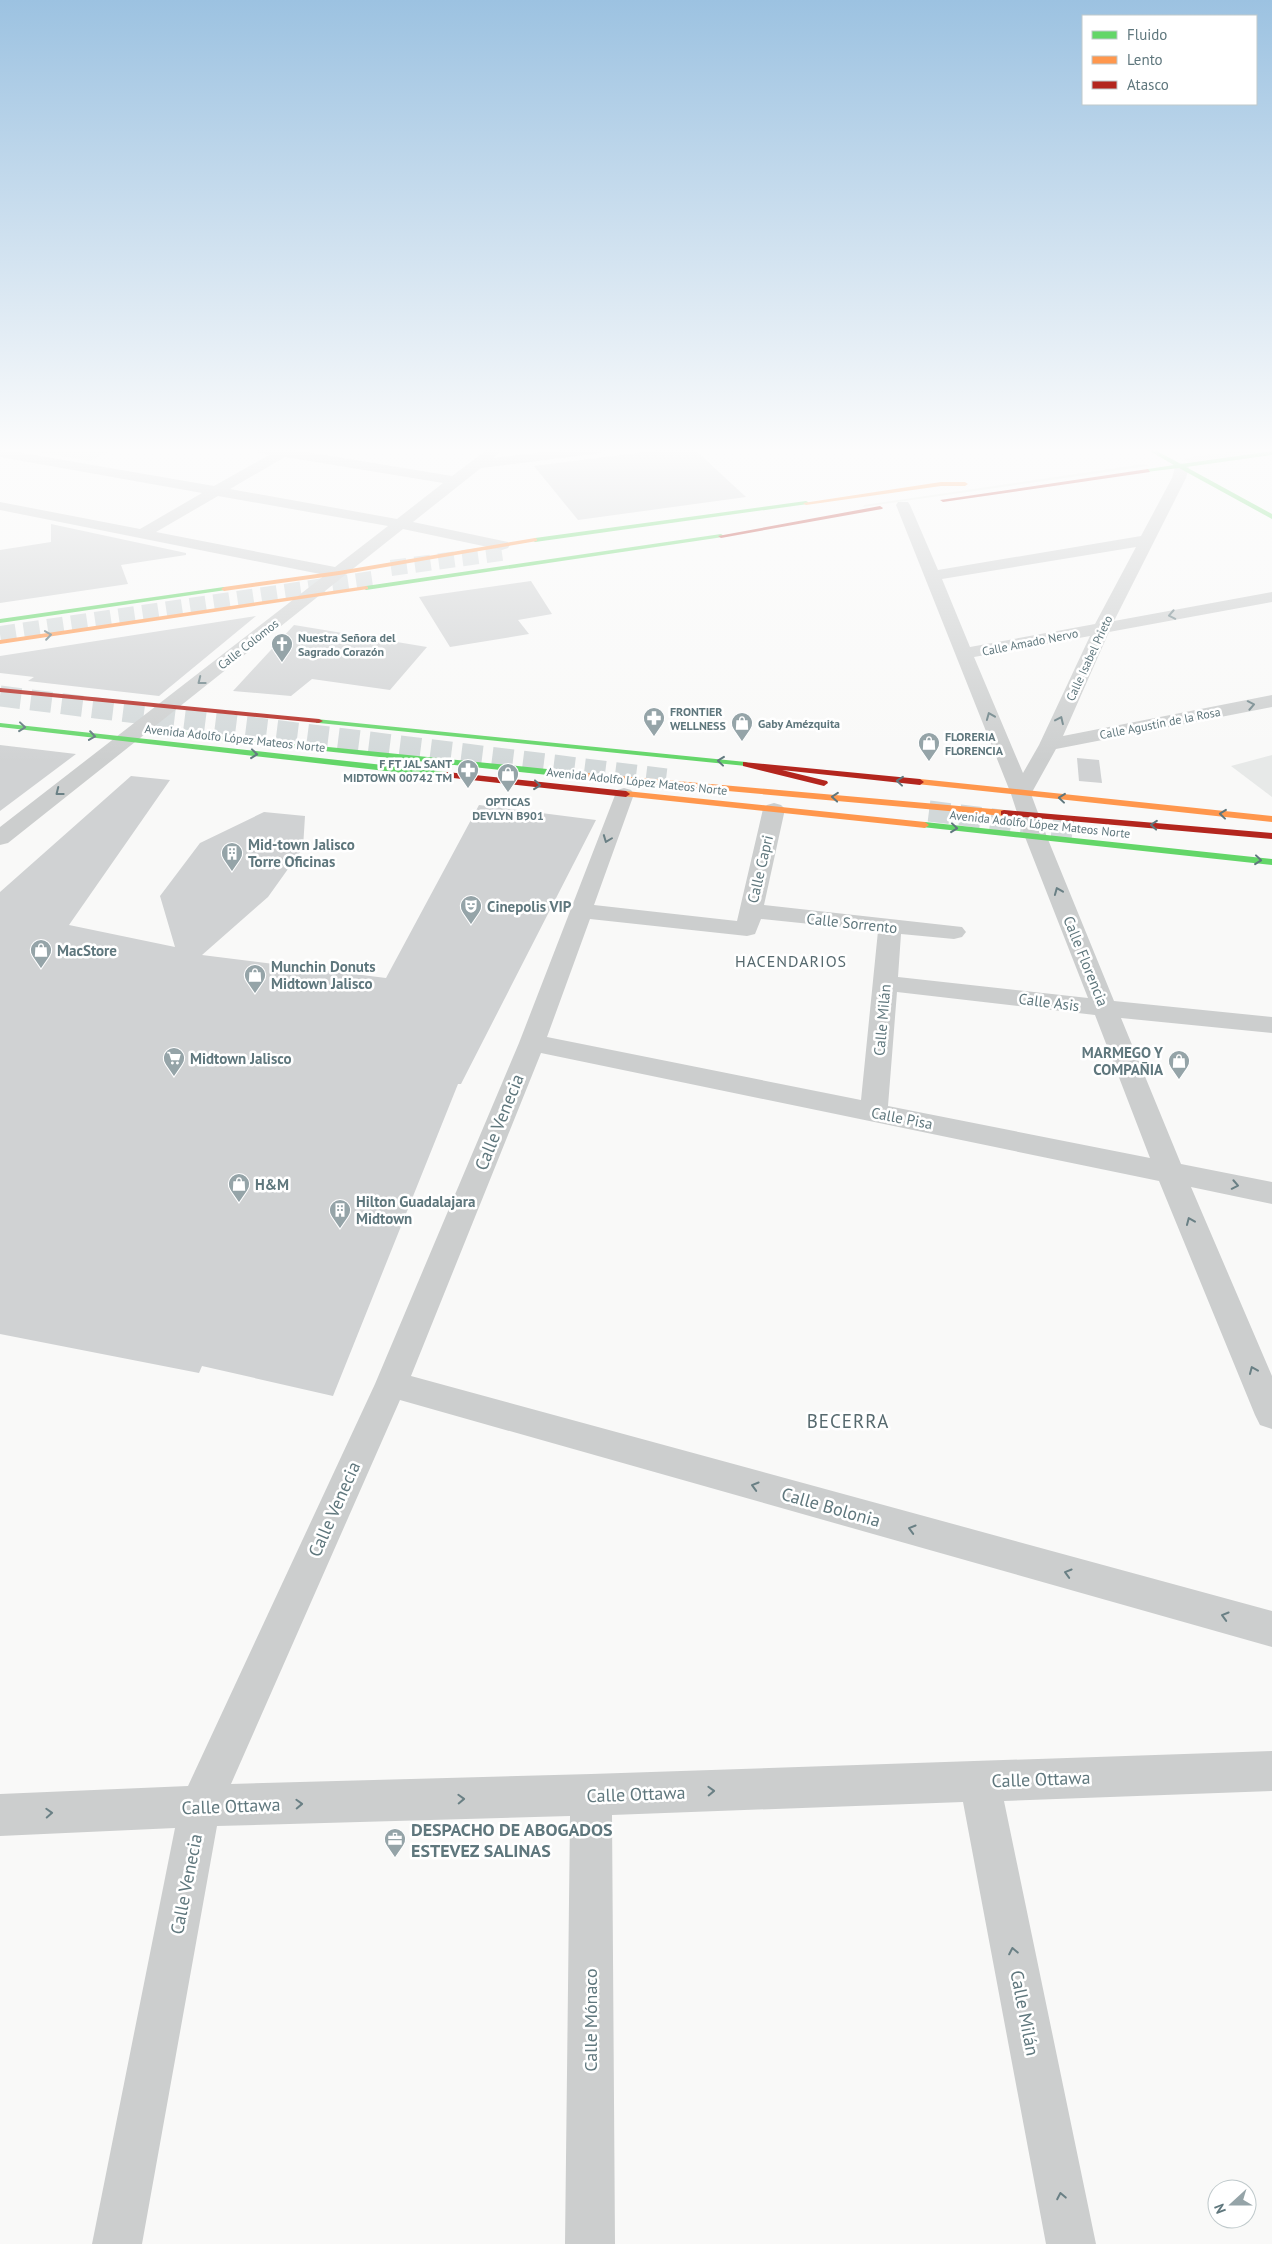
<svg xmlns="http://www.w3.org/2000/svg" width="1272" height="2244" viewBox="0 0 1272 2244" font-family="'PT Sans',sans-serif">
  <rect width="100%" height="100%" fill="#f9f9f8"/>
  <!-- built -->
  <path fill="#e7e9e8" d="M1272 755V797L1231 766Z"/>
  <!-- green -->
  <g fill="#e8ebe5">
    <path d="M20 449H114L90 461Z"/>
    <path d="M1247 449 1272 450 1193 462 1183 461 1186 458Z"/>
    <path d="M1144 464 1149 466 863 507 864 505Z"/>
  </g>
  <!-- building -->
  <g fill="#d0d2d3">
    <path d="M668 449H694L746 497 578 520 534 466Z"/>
    <path d="M51 524 186 553V555L121 565 128 584 0 603V550L51 542Z"/>
    <path d="M531 581 552 614 518 620 529 634 450 647 419 597Z"/>
    <path d="M256 616 159 696 28 681 34 677 0 673V656Z"/>
    <path d="M294 625 427 647 390 690 312 679 291 696 233 691Z"/>
    <path d="M0 745 76 754 0 811Z"/>
    <path d="M1077 758 1099 760 1102 783 1079 781Z"/>
    <path d="M131 776 170 780 69 925 175 947 160 896 200 843 264 812 305 816 303 848 268 897 202 955 386 978 479 805 596 820 461 1084H458L333 1396 202 1366 199 1373 0 1334V892Z"/>
  </g>
  <g fill="none" stroke-linecap="round" stroke-linejoin="round">
    <!-- secondary-tunnel -->
    <g stroke="#d2d8d9" stroke-width="16" stroke-dasharray="16 8" stroke-linecap="butt">
      <path d="M391 568 508 552"/>
      <path d="M0 634 372 579"/>
    </g>
    <!-- primary-tunnel -->
    <g stroke="#d2d8d9" stroke-width="21" stroke-dasharray="21 10" stroke-linecap="butt">
      <path d="M0 696 666 779"/>
      <path d="M929 811 1080 830"/>
    </g>
    <!-- street -->
    <g fill="#cccece" fill-rule="evenodd">
      <path d="M0 449 214 486 269 455 256 452 254 449H296L295 450 452 476 488 449H503L493 458 568 449H608L601 453 481 468 413 522 508 542 510 545 508 548 502 550 403 529 8 843 0 845V827L325 575 0 510V502L140 529 202 493 0 457ZM285 457 443 483 397 519 230 489ZM218 496 388 526 335 567 156 532Z"/>
      <path d="M1182 463 1189 467 1186 478 1114 621 1272 592V602L1109 632 1063 736 1272 695V707L1056 749 1031 794 1047 837 1114 1001 1272 1017V1033L1121 1018 1181 1164 1272 1182V1204L1191 1187 1272 1376V1429L1260 1425 1255 1415 1159 1181 541 1053 411 1376 1272 1611V1647L400 1400 231 1784 591 1774 1272 1751V1791L1004 1801 1096 2244H1046L963 1802 612 1815 615 2244H565L570 1816 217 1826 142 2244H92L175 1828 0 1836V1794L188 1786 375 1384 519 1043 617 790 624 788 631 790 634 794 594 905 737 921 763 809 767 805 774 803 781 805 785 809 764 905 962 927 966 932 962 937 954 939 901 934 898 977 1088 998 1025 837 1011 794 896 505 898 502H908L910 505 938 570 1141 536 1172 478 1175 467ZM1136 547 1095 624 970 647 942 579ZM1090 636 1039 745 1023 773 974 657ZM590 919 747 936 755 934 761 919 878 931 861 1100 547 1037ZM897 992 1095 1015 1150 1158 888 1106Z"/>
    </g>
    <!-- fast -->
    <g fill="#63d668" fill-rule="evenodd">
      <path d="M1146 449H1153L1181 464 1272 451V455L1186 467 1272 514V519L1179 468 1146 472 1148 469 1174 465Z"/>
      <path d="M806 501 808 502V504L535 542 532 540 535 538Z"/>
      <path d="M721 534 724 536 723 537 366 590 363 588 366 586Z"/>
      <path d="M224 587 226 588V590L0 623V619Z"/>
      <path d="M316 719 746 762 750 764 746 766 319 723H316Z"/>
      <path d="M0 723 447 772 451 775 447 778 0 727Z"/>
      <path d="M161 730 586 773 590 776 586 779 164 734 160 732Z"/>
      <path d="M925 822 1272 859V865L922 827 921 825Z"/>
    </g>
    <!-- slow -->
    <g fill="#ff974d" fill-rule="evenodd">
      <path d="M941 482H965L968 484 965 486H941L806 505 803 503Z"/>
      <path d="M535 538 537 539V541L339 575 224 591 221 589 224 587 339 571Z"/>
      <path d="M366 586 368 587V589L0 644V640Z"/>
      <path d="M586 773 1004 810 1008 813 1004 816 583 778 582 776Z"/>
      <path d="M920 779 1272 816V822L917 784V780Z"/>
      <path d="M626 791 925 822 929 825 925 828 623 796 622 794Z"/>
    </g>
    <!-- jam -->
    <g fill="#b3261e" fill-rule="evenodd">
      <path d="M1148 469 1150 472 943 502 940 500Z"/>
      <path d="M880 506 883 508 882 509 721 538 718 536Z"/>
      <path d="M0 688 319 719 323 721 319 723 0 692Z"/>
      <path d="M743 762 920 779 924 782 920 785 782 770 827 781 828 783 824 786 743 766Z"/>
      <path d="M447 772 626 791 630 794 626 797 444 777V773Z"/>
      <path d="M1004 810 1272 833V839L1001 815V811Z"/>
    </g>
  </g>
  <!-- one-way arrows -->
  <defs><path id="oneway-chevron" d="M-2-3.5L2.5 0L-2 3.5" fill="none" stroke-width="1.6" stroke-linecap="round" stroke-linejoin="round" transform="scale(1.25)"/></defs>
  <g stroke="#6a8085">
    <use href="#oneway-chevron" transform="translate(1172 615) rotate(169)"/>
    <use href="#oneway-chevron" transform="translate(201 681) rotate(142)"/>
    <use href="#oneway-chevron" transform="translate(1251 705) rotate(-11)"/>
    <use href="#oneway-chevron" transform="translate(990 716) rotate(-112)"/>
    <use href="#oneway-chevron" transform="translate(1060 720) rotate(-65)"/>
    <use href="#oneway-chevron" transform="translate(59 792) rotate(142)"/>
    <use href="#oneway-chevron" transform="translate(607 839) rotate(111)"/>
    <use href="#oneway-chevron" transform="translate(1058 891) rotate(-112)"/>
    <use href="#oneway-chevron" transform="translate(1235 1185) rotate(11)"/>
    <use href="#oneway-chevron" transform="translate(1190 1221) rotate(-113)"/>
    <use href="#oneway-chevron" transform="translate(1253 1370) rotate(-113)"/>
    <use href="#oneway-chevron" transform="translate(755 1486) rotate(-164)"/>
    <use href="#oneway-chevron" transform="translate(912 1529) rotate(-164)"/>
    <use href="#oneway-chevron" transform="translate(1068 1573) rotate(-164)"/>
    <use href="#oneway-chevron" transform="translate(1225 1616) rotate(-164)"/>
    <use href="#oneway-chevron" transform="translate(711 1791) rotate(-2)"/>
    <use href="#oneway-chevron" transform="translate(461 1799) rotate(-2)"/>
    <use href="#oneway-chevron" transform="translate(299 1804) rotate(-2)"/>
    <use href="#oneway-chevron" transform="translate(49 1813) rotate(-3)"/>
    <use href="#oneway-chevron" transform="translate(1013 1951) rotate(-101)"/>
    <use href="#oneway-chevron" transform="translate(1061 2196) rotate(-101)"/>
  </g>
  <g stroke="#5f777d">
    <use href="#oneway-chevron" transform="translate(48 635) rotate(-8)"/>
    <use href="#oneway-chevron" transform="translate(22 727) rotate(6)"/>
    <use href="#oneway-chevron" transform="translate(92 736) rotate(8)"/>
    <use href="#oneway-chevron" transform="translate(254 754) rotate(6)"/>
    <use href="#oneway-chevron" transform="translate(721 761) rotate(-174)"/>
    <use href="#oneway-chevron" transform="translate(900 781) rotate(-174)"/>
    <use href="#oneway-chevron" transform="translate(537 785) rotate(6)"/>
    <use href="#oneway-chevron" transform="translate(835 797) rotate(-175)"/>
    <use href="#oneway-chevron" transform="translate(1062 798) rotate(-174)"/>
    <use href="#oneway-chevron" transform="translate(1223 814) rotate(-174)"/>
    <use href="#oneway-chevron" transform="translate(1154 825) rotate(-175)"/>
    <use href="#oneway-chevron" transform="translate(954 828) rotate(6)"/>
    <use href="#oneway-chevron" transform="translate(1258 860) rotate(6)"/>
  </g>
  <!-- sky -->
  <linearGradient id="sky" x2="0" y2="1"><stop stop-color="#9cc2e1"/><stop offset="0.59" stop-color="#fcfcfc"/><stop offset="1" stop-color="#fcfcfc" stop-opacity="0"/></linearGradient>
  <rect width="1272" height="763" fill="url(#sky)"/>
  <!-- icons -->
  <defs>
    <g id="church-pin" transform="scale(1.125)"><path d="M0 17L-7.5 6A9.5 9.5 0 1 1 7.5 6Z" fill="#95a4a8" stroke="#fff"/><path d="M-1.2-6h2.4v3.5h3.3v2.4h-3.3V6h-2.4V-.1h-3.3v-2.4h3.3Z" fill="#fff"/></g>
    <g id="pharmacy-pin" transform="scale(1.125)"><path d="M0 17L-7.5 6A9.5 9.5 0 1 1 7.5 6Z" fill="#95a4a8" stroke="#fff"/><path d="M-2-6h4v4h4v4h-4v4h-4v-4h-4v-4h4Z" fill="#fff"/></g>
    <g id="shop-pin" transform="scale(1.125)"><path d="M0 17L-7.5 6A9.5 9.5 0 1 1 7.5 6Z" fill="#95a4a8" stroke="#fff"/><path d="M-5-2.5h2.3a2.7 3.5 0 0 1 5.4 0H5L5.5 6h-11ZM-1.5-2.5h3a1.5 2.3 0 0 0-3 0Z" fill="#fff"/></g>
    <g id="building-pin" transform="scale(1.125)"><path d="M0 17L-7.5 6A9.5 9.5 0 1 1 7.5 6Z" fill="#95a4a8" stroke="#fff"/><path d="M-4-6H4V6H1V3H-1V6H-4ZM-2.5-4.3h1.7v1.8h-1.7ZM.8-4.3h1.7v1.8H.8ZM-2.5-1h1.7V.8h-1.7ZM.8-1h1.7V.8H.8Z" fill="#fff"/></g>
    <g id="theatre-pin" transform="scale(1.125)"><path d="M0 17L-7.5 6A9.5 9.5 0 1 1 7.5 6Z" fill="#95a4a8" stroke="#fff"/><path d="M-5-5.5Q0-4 5-5.5V0Q5 5 0 6Q-5 5-5 0ZM-3.3-2.5H-1v1.5H-3.3ZM1-2.5H3.3v1.5H1ZM-2.8 1Q0 5.5 2.8 1Z" fill="#fff"/></g>
    <g id="supermarket-pin" transform="scale(1.125)"><path d="M0 17L-7.5 6A9.5 9.5 0 1 1 7.5 6Z" fill="#95a4a8" stroke="#fff"/><path d="M-6-5.5h2.5l.6 2H6L4.5 2H-2.5L-4.4-4H-6ZM-1.5 3.2a1.3 1.3 0 1 0 .1 0ZM3 3.2a1.3 1.3 0 1 0 .1 0Z" fill="#fff"/></g>
    <g id="office-pin" transform="scale(1.125)"><path d="M0 17L-7.5 6A9.5 9.5 0 1 1 7.5 6Z" fill="#95a4a8" stroke="#fff"/><path d="M-6-3h4V-5.5h4V-3h4V5H-6ZM-1-4.5V-3h2v-1.5ZM-6 0V1H6V0Z" fill="#fff"/></g>
  </defs>
  <g fill-rule="evenodd">
    <use href="#church-pin" x="282" y="644"/>
    <use href="#pharmacy-pin" x="654" y="718"/>
    <use href="#shop-pin" x="742" y="723"/>
    <use href="#shop-pin" x="929" y="743"/>
    <use href="#pharmacy-pin" x="468" y="770"/>
    <use href="#shop-pin" x="508" y="774"/>
    <use href="#building-pin" x="232" y="853"/>
    <use href="#theatre-pin" x="471" y="906"/>
    <use href="#shop-pin" x="41" y="950"/>
    <use href="#shop-pin" x="255" y="975"/>
    <use href="#supermarket-pin" x="174" y="1058"/>
    <use href="#shop-pin" x="1179" y="1061"/>
    <use href="#shop-pin" x="239" y="1184"/>
    <use href="#building-pin" x="340" y="1210"/>
    <use href="#office-pin" x="395" y="1839"/>
  </g>
  <g text-anchor="middle" dominant-baseline="central" stroke-width="5" stroke-linejoin="round" paint-order="stroke">
    <!-- far-poi labels -->
    <g font-size="12" font-weight="bold" fill="#5f777d" stroke="#fff" text-anchor="start">
      <text x="298" y="637">Nuestra Señora del<tspan x="298" dy="14">Sagrado Corazón</tspan></text>
      <text x="670" y="711">FRONTIER<tspan x="670" dy="14">WELLNESS</tspan></text>
      <text x="758" y="723">Gaby Amézquita</text>
      <text x="945" y="736">FLORERIA<tspan x="945" dy="14">FLORENCIA</tspan></text>
      <text x="452" y="763" text-anchor="end">F FT JAL SANT<tspan x="452" dy="14">MIDTOWN 00742 TM</tspan></text>
      <text x="508" y="801" text-anchor="middle">OPTICAS<tspan x="508" dy="14">DEVLYN B901</tspan></text>
    </g>
    <!-- far-street labels -->
    <g font-size="12" fill="#5f777d" stroke="#fff">
      <text transform="translate(1030 642) rotate(-11)">Calle Amado Nervo</text>
      <text transform="translate(248 644) rotate(-38)">Calle Colomos</text>
      <text transform="translate(1089 658) rotate(-65)">Calle Isabel Prieto</text>
      <text transform="translate(1160 723) rotate(-11)">Calle Agustín de la Rosa</text>
      <text transform="translate(235 738) rotate(6)">Avenida Adolfo López Mateos Norte</text>
      <text transform="translate(637 781) rotate(6)">Avenida Adolfo López Mateos Norte</text>
      <text transform="translate(1040 824) rotate(6)">Avenida Adolfo López Mateos Norte</text>
    </g>
    <!-- poi labels -->
    <g font-size="15" font-weight="bold" fill="#5f777d" stroke="#fff" text-anchor="start">
      <text x="248" y="844">Mid-town Jalisco<tspan x="248" dy="17">Torre Oficinas</tspan></text>
      <text x="487" y="906">Cinepolis VIP</text>
      <text x="57" y="950">MacStore</text>
      <text x="271" y="966">Munchin Donuts<tspan x="271" dy="17">Midtown Jalisco</tspan></text>
      <text x="1163" y="1052" text-anchor="end">MARMEGO Y<tspan x="1163" dy="17">COMPAÑIA</tspan></text>
      <text x="190" y="1058">Midtown Jalisco</text>
      <text x="255" y="1184">H&amp;M</text>
      <text x="356" y="1201">Hilton Guadalajara<tspan x="356" dy="17">Midtown</tspan></text>
    </g>
    <!-- street labels -->
    <g font-size="15" fill="#5f777d" stroke="#fff">
      <text transform="translate(760 869) rotate(-77)">Calle Capri</text>
      <text transform="translate(852 923) rotate(6)">Calle Sorrento</text>
      <text transform="translate(1086 961) rotate(68)">Calle Florencia</text>
      <text transform="translate(1049 1002) rotate(7)">Calle Asis</text>
      <text transform="translate(882 1020) rotate(-85)">Calle Milán</text>
      <text transform="translate(902 1118) rotate(11)">Calle Pisa</text>
    </g>
    <!-- neighbourhood labels -->
    <g font-size="16" letter-spacing="1" fill="#56696e" stroke="#fff">
      <text x="791" y="961">HACENDARIOS</text>
    </g>
    <!-- near-street labels -->
    <g font-size="18" fill="#5f777d" stroke="#fff">
      <text transform="translate(499 1122) rotate(-68)">Calle Venecia</text>
      <text transform="translate(831 1507) rotate(16)">Calle Bolonia</text>
      <text transform="translate(334 1509) rotate(-66)">Calle Venecia</text>
      <text transform="translate(1041 1779) rotate(-2)">Calle Ottawa</text>
      <text transform="translate(636 1794) rotate(-2)">Calle Ottawa</text>
      <text transform="translate(231 1806) rotate(-2)">Calle Ottawa</text>
      <text transform="translate(186 1884) rotate(-79)">Calle Venecia</text>
      <text transform="translate(1025 2013) rotate(79)">Calle Milán</text>
      <text transform="translate(590 2020) rotate(-90)">Calle Mónaco</text>
    </g>
    <!-- near-poi labels -->
    <g font-size="18" font-weight="bold" fill="#5f777d" stroke="#fff" text-anchor="start">
      <text x="411" y="1829">DESPACHO DE ABOGADOS<tspan x="411" dy="21">ESTEVEZ SALINAS</tspan></text>
    </g>
    <!-- near-neighbourhood labels -->
    <g font-size="19" letter-spacing="1" fill="#56696e" stroke="#fff">
      <text x="848" y="1421">BECERRA</text>
    </g>
  </g>
  <!-- legend -->
  <rect x="1082" y="15" width="175" height="90" fill="#ffffff" stroke="#bfc9cb"/>
  <rect x="1092" y="31" width="25" height="8" fill="#63d668" stroke="#bfc9cb"/>
  <text x="1127" y="40" font-size="15" fill="#5f777d">Fluido</text>
  <rect x="1092" y="56" width="25" height="8" fill="#ff974d" stroke="#bfc9cb"/>
  <text x="1127" y="65" font-size="15" fill="#5f777d">Lento</text>
  <rect x="1092" y="81" width="25" height="8" fill="#b3261e" stroke="#bfc9cb"/>
  <text x="1127" y="90" font-size="15" fill="#5f777d">Atasco</text>
  <!-- north arrow -->
  <g transform="translate(1232 2204) rotate(249)"><circle r="24" fill="#ffffff" stroke="#bfc9cb"/>
  <path d="M0-4L9 19L0 12L-9 19Z" fill="#95a4a8"/>
  <text y="-8" font-size="14" font-weight="bold" text-anchor="middle" fill="#5f777d">N</text>
  </g>
</svg>
